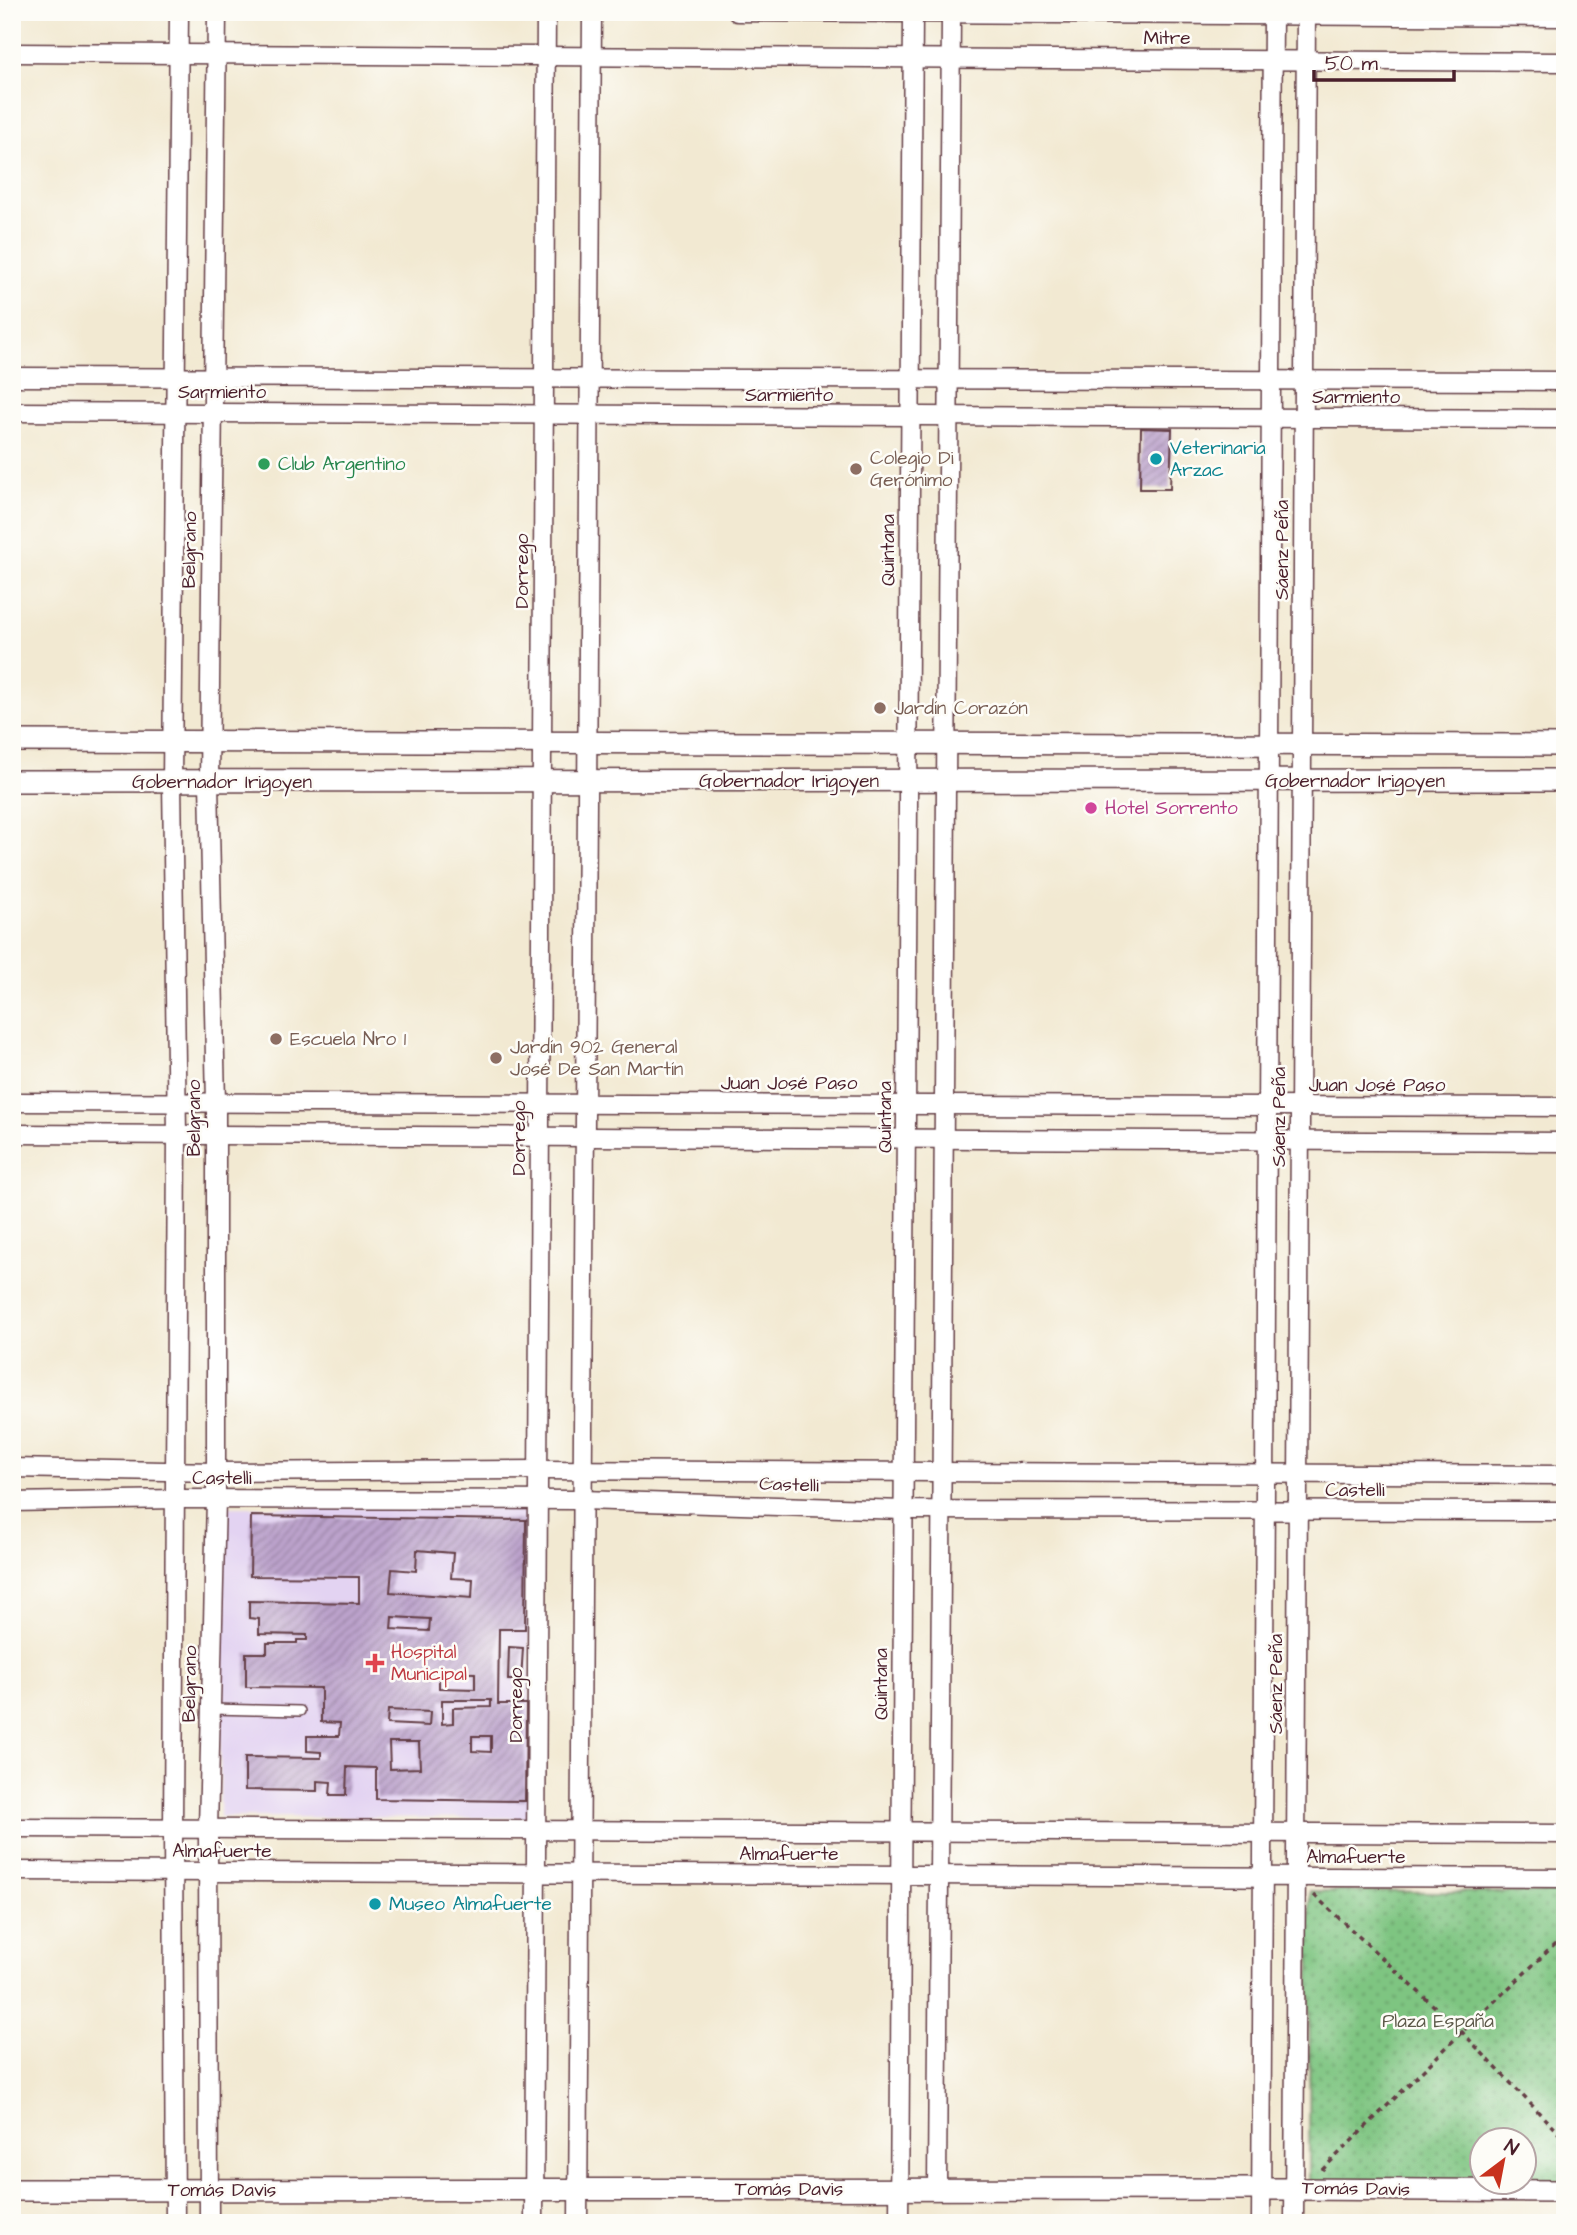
<svg xmlns="http://www.w3.org/2000/svg" width="1577" height="2235" viewBox="0 0 1577 2235" font-family="'Architects Daughter',sans-serif">
  <defs>
    <pattern id="green-dots" width="8" height="8" patternUnits="userSpaceOnUse" patternTransform="scale(1.75)"><rect width="8" height="8" fill="#7ec581"/><path d="M2 2h.1M6 6h.1" fill="none" stroke="#699f6a" stroke-width="1.8" stroke-linecap="round"/></pattern>
    <pattern id="building-hatch" width="6" height="6" patternUnits="userSpaceOnUse" patternTransform="scale(1.75)"><rect width="6" height="6" fill="#bca3cc"/><path d="M-1 1l2-2M0 6l6-6M5 7l2-2" fill="none" stroke="#9b84a6"/></pattern>
  </defs>
  <rect width="100%" height="100%" fill="#fdfcf7"/>
  <filter id="ink" filterUnits="userSpaceOnUse"><feTurbulence type="fractalNoise" baseFrequency=".0143" numOctaves="2"/><feDisplacementMap in="SourceGraphic" scale="14" xChannelSelector="R" yChannelSelector="G"/><feConvolveMatrix kernelMatrix="1 2 1 2 8 2 1 2 1" color-interpolation-filters="sRGB"/></filter>
  <filter id="wash" filterUnits="userSpaceOnUse"><feTurbulence type="fractalNoise" baseFrequency=".00686" numOctaves="4" result="noise"/><feDisplacementMap in="SourceGraphic" scale="28" xChannelSelector="R" yChannelSelector="G"/><feGaussianBlur stdDeviation="1.57" result="paint"/><feColorMatrix in="noise" values="0 0 0 0 0 0 0 0 0 0 0 0 0 0 0 0 0 1.4 0 .05"/><feComposite in="paint" operator="in"/></filter>
  <g filter="url(#wash)">
    <rect width="100%" height="100%" fill="#f2e9d2"/>
    <!-- built -->
    <path fill="#e3d3f2" d="M221 1507 528 1508 531 1818 220 1817Z"/>
    <!-- green -->
    <path fill="url(#green-dots)" stroke="#647256" stroke-width="2" fill-rule="evenodd" d="M1310 1891 1565 1893V2185L1309 2183ZM1482 2140H1524V2182H1482Z"/>
    <g id="blocks">
      <!-- building -->
      <g fill="url(#building-hatch)" fill-rule="evenodd">
        <path d="M1141 428 1172 429 1170 489H1140Z"/>
        <path d="M251 1516 526 1520 525 1629H499L498 1704H526L525 1801 376 1799V1768L347 1767 346 1795H330L331 1782 317 1781V1791L245 1790V1757L321 1758V1752L307 1751V1736H339L340 1723 321 1722V1688L246 1687V1653H267V1643H297V1640H307V1635L259 1634V1619L249 1618V1601L359 1603V1577L250 1576ZM417 1550 453 1553 451 1578 473 1579 472 1598 390 1592 392 1569 416 1571ZM392 1617 430 1619 429 1631 391 1629ZM439 1672 475 1673V1689L439 1688ZM442 1700H491V1707L453 1708V1723L442 1724ZM388 1710 430 1712 429 1726 387 1724ZM472 1736H491V1752L472 1751ZM389 1742H419L420 1768 390 1769Z"/>
        <path d="M509 1647 523 1648 521 1680H508Z"/>
      </g>
    </g>
  </g>
  <g filter="url(#ink)">
    <use href="#blocks" fill-opacity="0" stroke="#633d44" stroke-width="2"/>
    <g fill="none" stroke-linecap="round" stroke-linejoin="round">
      <!-- service casing -->
      <g stroke="#633d44" stroke-width="12">
        <path id="service" d="M211 1709 300 1711"/>
      </g>
      <!-- minor casing -->
      <g stroke="#633d44" stroke-width="21">
        <g id="minor">
          <path d="M737 12 1565 17"/>
          <path d="M12 53 1565 62"/>
          <path d="M12 377 1565 381"/>
          <path d="M12 412 1565 419"/>
          <path d="M12 1102 1565 1107"/>
          <path d="M12 1134 1565 1142"/>
          <path d="M12 1468 215 1472 538 1470 1565 1475"/>
          <path d="M12 1502 176 1499 582 1500 903 1510 1565 1511"/>
          <path d="M12 1828 1565 1834"/>
          <path d="M12 1871 1565 1878"/>
          <path d="M937 2189 951 12"/>
          <path d="M175 2223 173 1829 177 1134 172 782 179 12"/>
          <path d="M209 2223 208 1829 216 1499V1103L209 782 217 12"/>
          <path d="M534 2223 546 12"/>
          <path d="M578 2223 592 12"/>
          <path d="M899 2223 913 12"/>
          <path d="M1261 2223 1273 12"/>
          <path d="M1294 2223 1306 12"/>
        </g>
      </g>
      <!-- tertiary casing -->
      <g stroke="#633d44" stroke-width="24">
        <g id="tertiary">
          <path d="M12 741 1565 745"/>
          <path d="M12 781 1565 780"/>
          <path d="M12 2190 1294 2189 1565 2191"/>
        </g>
      </g>
      <!-- path -->
      <g stroke="#633d44" stroke-width="3.5" stroke-dasharray="5 5" stroke-linecap="butt">
        <path d="M1314 1895 1462 2032 1565 2140"/>
        <path d="M1322 2170 1462 2032 1565 1935"/>
      </g>
      <!-- service -->
      <use href="#service" stroke="#fff" stroke-width="9"/>
      <!-- minor -->
      <use href="#minor" stroke="#fff" stroke-width="18"/>
      <!-- tertiary -->
      <use href="#tertiary" stroke="#fff" stroke-width="21"/>
    </g>
  </g>
  <!-- markers -->
  <g fill="#0f9aa8" stroke="#fdfcf7" stroke-width="2.5">
    <circle cx="1156" cy="459" r="7"/>
    <circle cx="375" cy="1904" r="7"/>
  </g>
  <circle fill="#2e9e5b" stroke="#fdfcf7" stroke-width="2.5" cx="264" cy="464" r="7"/>
  <g fill="#8d6e63" stroke="#fdfcf7" stroke-width="2.5">
    <circle cx="856" cy="469" r="7"/>
    <circle cx="880" cy="708" r="7"/>
    <circle cx="276" cy="1039" r="7"/>
    <circle cx="496" cy="1058" r="7"/>
  </g>
  <circle fill="#d1479c" stroke="#fdfcf7" stroke-width="2.5" cx="1091" cy="808" r="7"/>
  <path fill="#e0444e" stroke="#fdfcf7" stroke-width="2.5" d="M371.5 1652.5h7v7h7v7h-7v7h-7v-7h-7v-7h7z"/>
  <g text-anchor="middle" dominant-baseline="central" stroke-width="5" stroke-linejoin="round" paint-order="stroke">
    <!-- street labels -->
    <g font-size="19" fill="#4a1f2b" stroke="#fdfcf7">
      <text x="1167" y="38">Mitre</text>
      <text x="222" y="392">Sarmiento</text>
      <text x="789" y="395">Sarmiento</text>
      <text x="1356" y="397">Sarmiento</text>
      <text transform="translate(190 550) rotate(-89)">Belgrano</text>
      <text transform="translate(888 550) rotate(-90)">Quintana</text>
      <text transform="translate(1282 550) rotate(-90)">Sáenz Peña</text>
      <text transform="translate(522 571) rotate(-90)">Dorrego</text>
      <text x="789" y="781">Gobernador Irigoyen</text>
      <text x="1355" y="781">Gobernador Irigoyen</text>
      <text x="222" y="782">Gobernador Irigoyen</text>
      <text x="789" y="1083">Juan José Paso</text>
      <text x="1377" y="1085">Juan José Paso</text>
      <text transform="translate(885 1117) rotate(-90)">Quintana</text>
      <text transform="translate(1279 1117) rotate(-90)">Sáenz Peña</text>
      <text transform="translate(194 1118) rotate(-90)">Belgrano</text>
      <text transform="translate(519 1138) rotate(-90)">Dorrego</text>
      <text x="222" y="1478">Castelli</text>
      <text transform="translate(789 1485) rotate(2)">Castelli</text>
      <text x="1355" y="1490">Castelli</text>
      <text transform="translate(190 1684) rotate(-89)">Belgrano</text>
      <text transform="translate(881 1684) rotate(-90)">Quintana</text>
      <text transform="translate(1276 1684) rotate(-90)">Sáenz Peña</text>
      <text transform="translate(516 1705) rotate(-90)">Dorrego</text>
      <text x="222" y="1851">Almafuerte</text>
      <text x="789" y="1854">Almafuerte</text>
      <text x="1356" y="1857">Almafuerte</text>
      <text x="789" y="2189">Tomás Davis</text>
      <text transform="translate(1356 2189) rotate(1)">Tomás Davis</text>
      <text x="222" y="2190">Tomás Davis</text>
    </g>
    <!-- culture labels -->
    <g font-size="19" fill="#0d838f" stroke="#fdfcf7" text-anchor="start">
      <text x="1170" y="448">Veterinaria<tspan x="1170" dy="22">Arzac</tspan></text>
      <text x="389" y="1904">Museo Almafuerte</text>
    </g>
    <!-- education labels -->
    <g font-size="19" fill="#785e54" stroke="#fdfcf7" text-anchor="start">
      <text x="870" y="458">Colegio Di<tspan x="870" dy="22">Gerónimo</tspan></text>
      <text x="894" y="708">Jardín Corazón</text>
      <text x="290" y="1039">Escuela Nro 1</text>
      <text x="510" y="1047">Jardín 902 General<tspan x="510" dy="22">José De San Martín</tspan></text>
    </g>
    <!-- leisure labels -->
    <g font-size="19" fill="#27864d" stroke="#fdfcf7" text-anchor="start">
      <text x="278" y="464">Club Argentino</text>
    </g>
    <!-- hotel labels -->
    <g font-size="19" fill="#b23c85" stroke="#fdfcf7" text-anchor="start">
      <text x="1105" y="808">Hotel Sorrento</text>
    </g>
    <!-- health labels -->
    <g font-size="19" fill="#be3a42" stroke="#fdfcf7" text-anchor="start">
      <text x="391" y="1652">Hospital<tspan x="391" dy="22">Municipal</tspan></text>
    </g>
    <!-- park labels -->
    <g font-size="19" fill="#5c5949" stroke="#fdfcf7">
      <text x="1438" y="2021">Plaza España</text>
    </g>
  </g>
  <!-- margin -->
  <rect width="1577" height="2235" fill="none" stroke="#fdfcf7" stroke-width="42"/>
  <!-- north arrow -->
  <g transform="translate(1503 2161) rotate(32)"><circle r="33" fill="#fdfcf7" stroke="#b5a4a5" stroke-width="2"/>
  <path d="M0-5L12 26L0 18L-12 26Z" fill="#c8321e"/>
  <text y="-10" font-size="19" font-weight="bold" text-anchor="middle" fill="#4a1f2b">N</text>
  </g>
  <!-- scale -->
  <path d="M1314 70v10h140v-10" fill="none" stroke="#4a1f2b" stroke-width="3.5"/>
  <text x="1325" y="70" font-size="21" fill="#4a1f2b" stroke="#fdfcf7" stroke-width="5" paint-order="stroke">50 m</text>
</svg>
